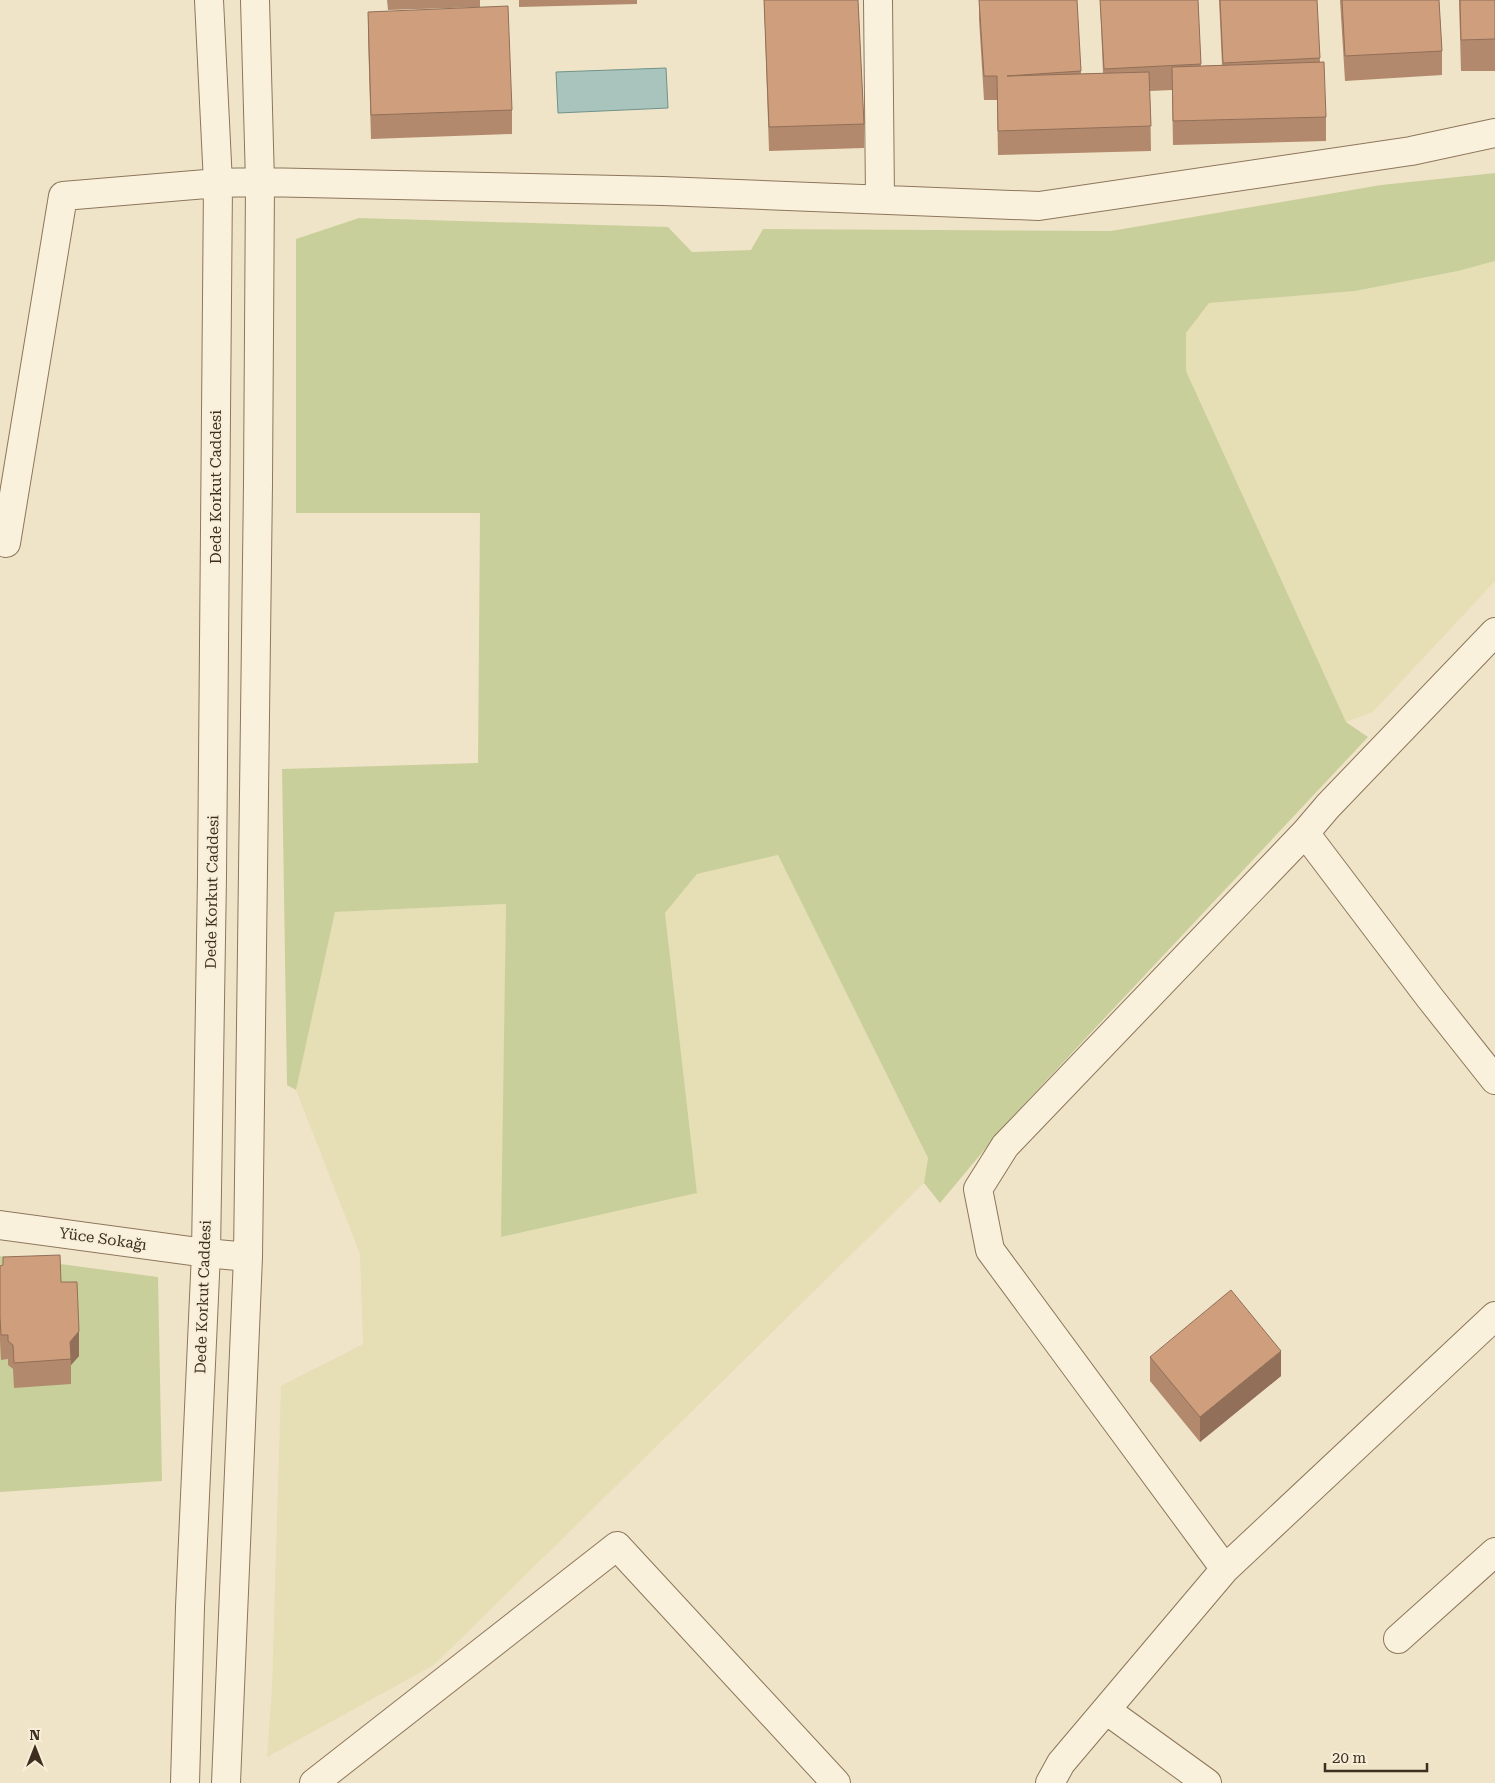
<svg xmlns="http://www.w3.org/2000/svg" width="1495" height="1783" viewBox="0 0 1495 1783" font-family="'Roboto Serif',serif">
<rect width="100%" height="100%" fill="#f0e4c8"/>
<path fill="#e6deb5" d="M1495,261V581L1373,712L1346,722L1186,371V333L1209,303L1355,291L1458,271Z
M778,855L928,1158L924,1183L434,1665L267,1757L272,1688L281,1386L363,1344L360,1254L296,1090L335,912L506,904L502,1237L697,1193L665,913L697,874Z"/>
<path fill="#c9cf9b" d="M1495,173V261L1458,271L1355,291L1209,303L1186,333V371L1346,722L1368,737L1011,1118L940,1203L924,1183L928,1158L778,855L697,874L665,913L697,1193L501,1237L506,904L335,912L296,1090L287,1085L282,769L478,763L480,513H296V239L359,218L668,227L692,252L751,250L763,229L1111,231L1381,185Z
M0,1256L158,1277L162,1481L0,1492Z"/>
<path fill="#a9c4bc" stroke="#6f938a" d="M666,68L668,108L558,113L556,72Z"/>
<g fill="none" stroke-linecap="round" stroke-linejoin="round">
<defs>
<path id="minor" d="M878,0L880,198
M6,543L63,196L218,183L260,182L663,191L1039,206L1411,151L1495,133
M1305,833L1430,998L1495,1080
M0,1225L206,1253L248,1257
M1225,1569L990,1250L978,1189L1005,1146L1305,833L1328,806L1495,632
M1398,1639L1495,1552
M1106,1710L1207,1783
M185,1783L190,1607L206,1253L212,876L218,183L209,0
M226,1783L248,1257L258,484L260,182L255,0
M314,1783L617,1546L836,1783
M1050,1783L1061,1763L1225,1569L1495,1316"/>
</defs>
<use href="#minor" stroke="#8d765c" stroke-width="30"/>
<use href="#minor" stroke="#faf1dc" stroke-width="28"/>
</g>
<path fill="#b2896c" d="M387,0H480V7L388,10Z
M519,0H637V4L519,7Z
M764,0H858L864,124V148L769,151Z
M979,0H1077L1081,74L1103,73L1100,0H1198L1201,66L1222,65L1219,0H1317L1320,62L1326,117V141L1173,145L1172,90L1150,91L1151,151L998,155L997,100H984L979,19Z
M1340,0H1439L1442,51V75L1345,81Z
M1459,0H1495V71H1461Z
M368,12L512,110V134L371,139L368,36Z
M0,1266L61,1282L79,1356L71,1365V1384L14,1388L13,1369L8,1365V1359L1,1360L0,1341Z
M1150,1357L1281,1376L1200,1442L1150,1381Z"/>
<path fill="#916f58" d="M79,1331V1356L71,1365L70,1342Z
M1281,1351V1376L1200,1442V1417Z"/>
<path fill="#cf9f7d" stroke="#916f58" d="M764,0H858L864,124L769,127Z
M979,0H1077L1081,71L1007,76L1149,72L1151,126L998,131L997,76H984Z
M1100,0H1198L1201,64L1104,69Z
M1220,0H1317L1320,58L1223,63Z
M1342,0H1439L1442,51L1345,56Z
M1460,0H1495V39L1461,40Z
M508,6L512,110L371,115L368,12Z
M1324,62L1326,117L1173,121L1172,67Z
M60,1255L61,1282H77L79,1331L70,1342L71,1359L14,1363L13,1345L8,1341V1335H1L0,1317V1266L3,1265V1257Z
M1231,1290L1281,1351L1200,1417L1150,1357Z"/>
<g text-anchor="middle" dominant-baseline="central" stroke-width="4" stroke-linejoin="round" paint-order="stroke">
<g font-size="15" fill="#3d2e20" stroke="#f7eed8">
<text transform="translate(216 487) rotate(-90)">Dede Korkut Caddesi</text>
<text transform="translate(212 892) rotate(-89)">Dede Korkut Caddesi</text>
<text transform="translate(103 1239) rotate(8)">Yüce Sokağı</text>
<text transform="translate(203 1297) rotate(-88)">Dede Korkut Caddesi</text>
</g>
</g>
<g transform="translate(35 1748)" stroke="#f7eed8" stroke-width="4" paint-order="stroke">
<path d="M0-4L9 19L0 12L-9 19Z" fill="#3d2e20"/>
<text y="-8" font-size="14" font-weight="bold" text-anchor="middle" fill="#3d2e20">N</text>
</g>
<path d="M1325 1763v8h102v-8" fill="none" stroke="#3d2e20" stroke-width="2.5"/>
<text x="1332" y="1763" font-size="15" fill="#3d2e20" stroke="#f7eed8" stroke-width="4" paint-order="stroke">20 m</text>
</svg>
